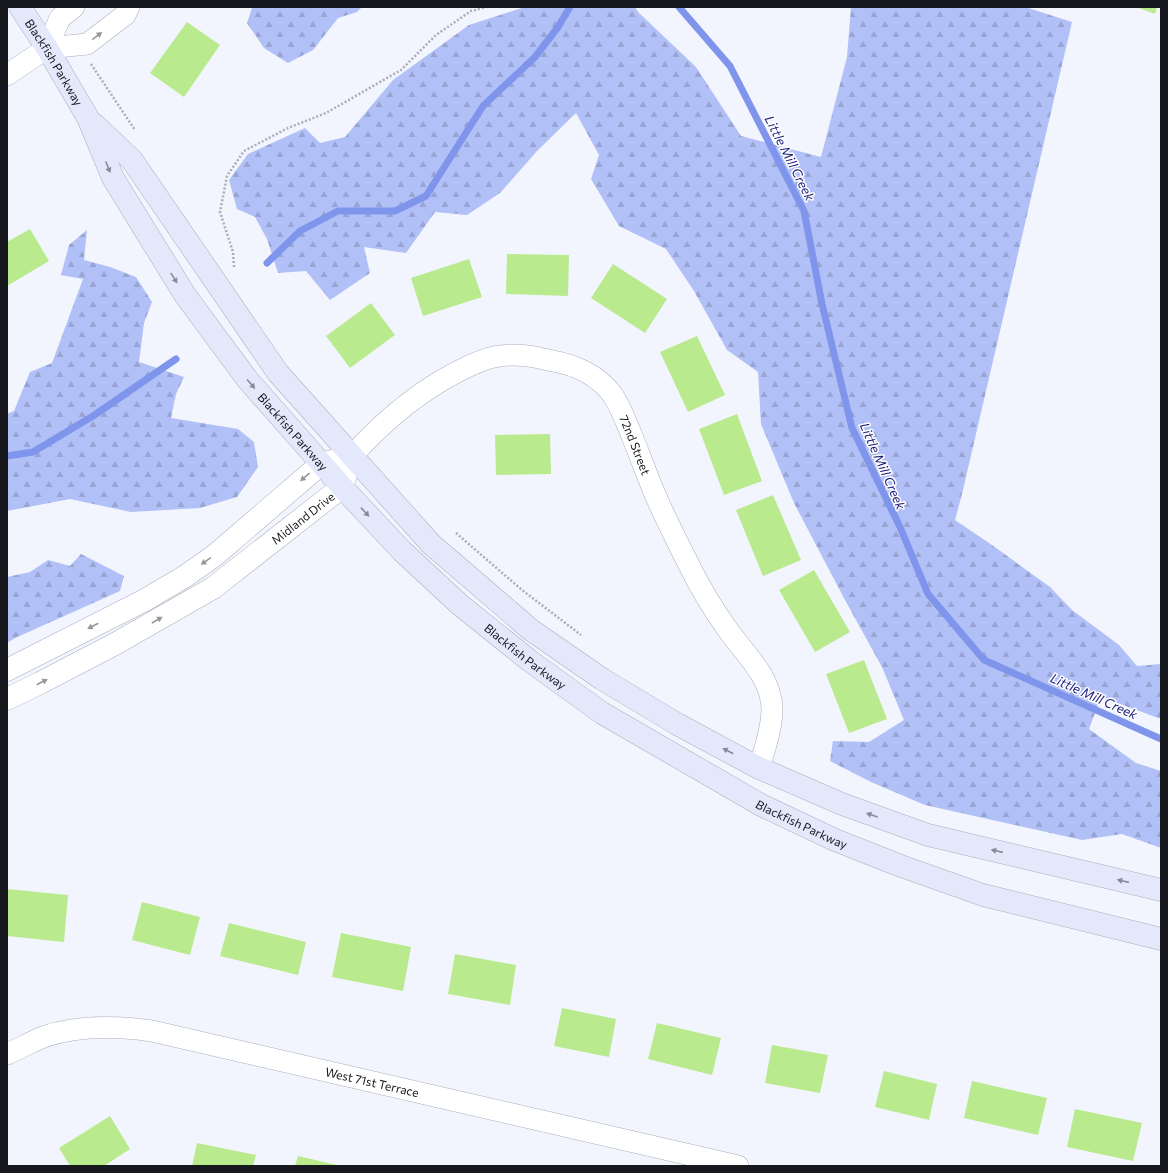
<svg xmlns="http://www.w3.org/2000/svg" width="1168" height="1173" viewBox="0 0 1168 1173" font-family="Commissioner,sans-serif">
<defs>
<pattern id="forest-firs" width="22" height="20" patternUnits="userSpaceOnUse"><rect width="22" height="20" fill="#b1c0f6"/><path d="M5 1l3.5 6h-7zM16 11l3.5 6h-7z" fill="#98a4d2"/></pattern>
</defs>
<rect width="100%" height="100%" fill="#f2f5fe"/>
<path fill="url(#forest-firs)" d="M254,7H362L357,12L338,18L313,50L288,63L264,48L247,23L252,8Z
M525,7H635L638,12L696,67L741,136L821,157L847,57L851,7H1025L1072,22L962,494L955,520L992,545L1050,587L1072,610L1119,645L1137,666L1161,664V719L1101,697L1089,729L1136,763L1161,771V848L1122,834L1082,840L925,805L871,782L830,761L833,741L869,742L904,720L882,667L845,600L794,503L761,424L758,372L727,350L694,291L666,249L619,226L591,179L599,155L576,113L537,151L500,193L467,215L435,212L406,253L364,247L370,273L330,300L306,271L278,273L267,239L255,217L237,209L229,180L248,154L305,128L320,143L345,137L393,80L469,25Z
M87,230L84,260L110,267L136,277L152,302L144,323L139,362L184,377L176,394L171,418L238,429L254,442L258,467L237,497L200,508L131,512L70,499L7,511V414L14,411L30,372L52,363L83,279L61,275L69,245Z
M81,554L124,576L120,591L15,638L7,643V577L30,572L48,560L70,566Z"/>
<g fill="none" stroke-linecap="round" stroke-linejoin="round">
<path stroke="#7f95eb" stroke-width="7" d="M679,7L730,66L804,211L822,304L852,428L900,527L928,594L984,660L1161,739
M267,263L300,231L338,211H395L426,196L483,106L535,57L558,27L570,7
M7,456L33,452L93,416L176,359"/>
</g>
<path fill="#baea8e" d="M1136,7H1157L1155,14Z
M187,22L220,45L184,97L150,73Z
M30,229L49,261L7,286V242Z
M507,254L569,255L568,296L506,294Z
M469,259L482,297L423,316L411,278Z
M613,264L667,299L645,333L591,298Z
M371,303L395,335L350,368L326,336Z
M697,336L725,395L688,412L660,352Z
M737,414L762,481L724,495L699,429Z
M550,434L551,474L496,475L495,435Z
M773,495L801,560L763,576L736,510Z
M814,570L850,632L815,652L779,590Z
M864,660L887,719L849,733L826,674Z
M7,889L68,895L64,942L7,936Z
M142,902L200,917L190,955L132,940Z
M229,923L306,942L298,975L220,956Z
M341,933L411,947L403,991L332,977Z
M455,954L516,965L510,1005L448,994Z
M562,1008L616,1019L609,1057L554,1046Z
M657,1023L721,1038L712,1075L648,1059Z
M772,1045L828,1055L820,1093L765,1083Z
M884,1071L937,1084L929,1120L875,1107Z
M972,1081L1047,1098L1038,1135L964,1118Z
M1075,1109L1142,1123L1133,1161L1067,1147Z
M110,1116L130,1149L104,1166H70L59,1148Z
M197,1143L256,1155L253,1166H192Z
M298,1156L337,1165V1166H295Z"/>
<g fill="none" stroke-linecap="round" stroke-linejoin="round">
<defs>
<g id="minor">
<path d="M47,48L60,18L74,7"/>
<path d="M7,75L47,48L87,44L125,15L129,7"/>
<path id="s1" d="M352,456C385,419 424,387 469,366C478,362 489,357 500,356C518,353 536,357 553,361C576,365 598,376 612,394C621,407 626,422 632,436C639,453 645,470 652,487C662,512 674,535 686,559C698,584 712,608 728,630C745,654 771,677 772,708C772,728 765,748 759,768"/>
<path id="s2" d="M7,1054C19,1049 31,1042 43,1037C78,1025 116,1026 152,1031L738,1166"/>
</g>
<g id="tertiary">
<path d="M7,670L145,600L184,577L214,556L321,464L339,459"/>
<path id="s3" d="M7,699L40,683L115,644L213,588L342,487L352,456"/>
</g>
<g id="secondary">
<path id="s4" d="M20,7L47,48L88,118L113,178L185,295L247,379L342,487L402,551L459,604L530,661L602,713L761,805L835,840L901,866L983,895L1161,939"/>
<path d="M95,125L132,160L278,373L431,544L531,630L602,679L677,724L759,768L842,804L928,835L1161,890"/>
</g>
</defs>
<use href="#minor" stroke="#a9aebd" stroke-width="22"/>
<use href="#tertiary" stroke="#a9aebd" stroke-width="23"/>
<use href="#secondary" stroke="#a9aebd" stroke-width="23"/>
<path stroke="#aaadb5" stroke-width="2.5" stroke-dasharray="2 2" stroke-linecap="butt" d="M91,64L135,130
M234,267L233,252L220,212L227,176L244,151L288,128L326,113L401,70L436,35L471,11L486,7
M456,533L522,590L581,635"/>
<use href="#minor" stroke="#fff" stroke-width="21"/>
<use href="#tertiary" stroke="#fff" stroke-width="22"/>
<use href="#secondary" stroke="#e3e8fb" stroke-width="22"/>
</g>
<defs><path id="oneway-solid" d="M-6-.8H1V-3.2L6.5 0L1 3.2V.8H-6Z"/></defs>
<g fill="#96979a">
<use href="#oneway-solid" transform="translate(97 36) rotate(-37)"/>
<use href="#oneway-solid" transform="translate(305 477) rotate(140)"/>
<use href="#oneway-solid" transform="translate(206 561) rotate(145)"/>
<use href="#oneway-solid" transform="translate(157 620) rotate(-30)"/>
<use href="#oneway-solid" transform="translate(93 626) rotate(153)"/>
<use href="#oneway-solid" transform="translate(42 682) rotate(-27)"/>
</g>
<g fill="#878a98">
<use href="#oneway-solid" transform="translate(108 167) rotate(68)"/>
<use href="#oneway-solid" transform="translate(174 278) rotate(58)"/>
<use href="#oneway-solid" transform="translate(251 384) rotate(49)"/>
<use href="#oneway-solid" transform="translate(365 512) rotate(47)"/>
<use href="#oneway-solid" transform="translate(728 751) rotate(-152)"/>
<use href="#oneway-solid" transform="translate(872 815) rotate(-161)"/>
<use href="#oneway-solid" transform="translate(997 851) rotate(-167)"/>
<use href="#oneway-solid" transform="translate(1123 881) rotate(-167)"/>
</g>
<g text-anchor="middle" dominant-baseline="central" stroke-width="3" stroke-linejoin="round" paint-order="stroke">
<g font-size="12" fill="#16181e" stroke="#fff">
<text stroke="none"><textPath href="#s4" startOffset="65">Blackfish Parkway</textPath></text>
<text stroke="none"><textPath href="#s4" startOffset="507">Blackfish Parkway</textPath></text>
<text stroke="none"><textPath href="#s1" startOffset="360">72nd Street</textPath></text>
<text stroke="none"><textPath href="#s3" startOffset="348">Midland Drive</textPath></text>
<text stroke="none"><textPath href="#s4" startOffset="831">Blackfish Parkway</textPath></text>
<text stroke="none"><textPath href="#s4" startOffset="1155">Blackfish Parkway</textPath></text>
<text stroke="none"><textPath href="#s2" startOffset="376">West 71st Terrace</textPath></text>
</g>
<g font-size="13" font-style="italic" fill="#1a1a7d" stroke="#fff">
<text transform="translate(790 158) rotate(63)">Little Mill Creek</text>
<text transform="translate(883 466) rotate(66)">Little Mill Creek</text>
<text transform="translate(1094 696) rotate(24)">Little Mill Creek</text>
</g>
</g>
<rect width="1168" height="1173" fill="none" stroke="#16181e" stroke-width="16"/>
</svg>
